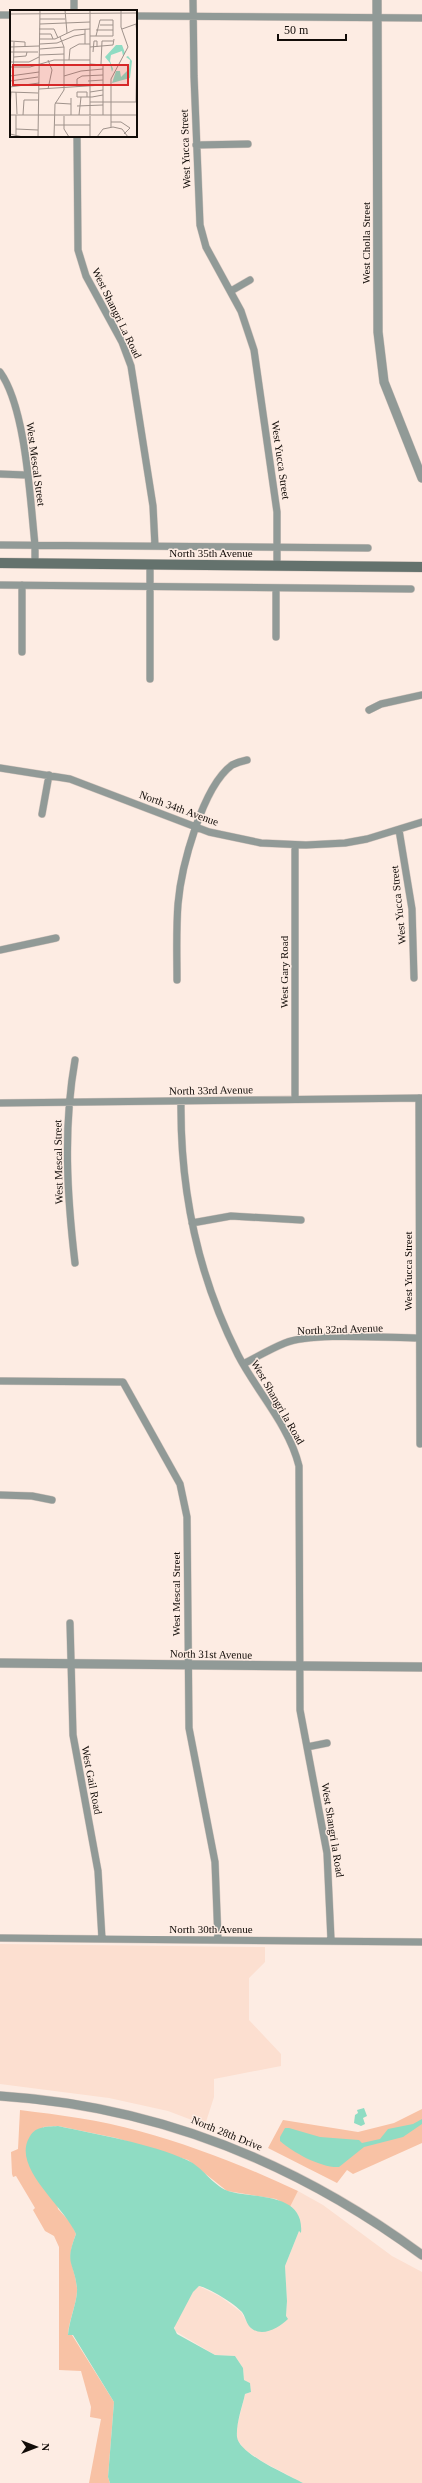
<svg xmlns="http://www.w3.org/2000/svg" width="422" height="2483" viewBox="0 0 422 2483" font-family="'Times New Roman',serif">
<rect width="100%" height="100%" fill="#fdece3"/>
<path fill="#fcdfd0" d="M0,1944L265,1947V1962L249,1978V2020L281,2054V2066L214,2079V2097L205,2125L168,2111L109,2098L0,2084Z
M298,2191L323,2205L392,2256L422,2272V2483H303L263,2462L244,2449L237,2439V2427L245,2394L251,2392L250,2383L244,2380L243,2368L235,2356L215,2355L175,2331V2325L193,2291L199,2286L221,2297L241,2312L250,2327L258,2331L286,2316L287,2301L285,2266L299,2231L301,2232L298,2215L290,2207Z"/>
<path fill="#f8c2a5" d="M422,2109V2143L353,2174L347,2170L337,2183L268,2148L283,2120L358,2132L394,2123Z
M20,2110C60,2115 100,2120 139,2131C194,2146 247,2167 298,2191L290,2207L276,2199L227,2191L188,2160L116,2138L58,2126L43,2127L58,2209L71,2223L76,2234C65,2262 74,2262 77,2288C78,2300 69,2320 68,2334L72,2335L114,2402L108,2477L110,2483H89L101,2419L90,2417L91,2407L81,2371L59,2370V2247L54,2236L45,2231L33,2210L35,2208L16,2176L13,2177L12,2174L11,2152L18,2149Z"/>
<path fill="#8fdcc3" d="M364,2108L367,2116L363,2118L365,2124L361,2126L354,2123L355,2115L358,2113L357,2110Z
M422,2119V2124L403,2137L364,2147L339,2167C321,2168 294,2153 280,2141V2137L285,2128H289L320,2137L359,2140L362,2143L380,2139L388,2129L413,2124Z
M58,2126C99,2135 149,2143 187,2160C203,2167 212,2185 228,2191C252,2199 305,2191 301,2233L299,2231L285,2266L287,2301L286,2316L288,2319C279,2328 260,2339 249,2326C246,2322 245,2316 242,2312C235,2304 209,2288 199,2286L193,2292L174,2328L177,2334L215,2355L235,2356L243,2368L244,2380L250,2383L251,2392L245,2394C242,2408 236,2423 237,2437C239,2454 288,2475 303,2483H110L108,2477L114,2402L73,2335H68C69,2320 78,2300 77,2288C74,2261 64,2265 76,2234C65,2207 12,2168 29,2138C35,2126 45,2127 58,2126Z"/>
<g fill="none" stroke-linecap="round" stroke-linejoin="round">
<defs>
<path id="minor" d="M193,0L194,76L200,225L206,247L241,311L254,350L277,512V565
M74,11V0
M0,15H11
M136,16L422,18
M77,136L78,250L86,276L122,342L131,366L153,506L155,546
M196,145L248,144
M231,291L250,280
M0,372C26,408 30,499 35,545V563
M0,474L26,475
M0,545L368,548
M0,585L411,589
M276,637V588
M22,652V585
M150,679V564
M369,710L381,704L422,695
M0,768L70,779L209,832L261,843L306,845L345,843L367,839L422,822
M42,814L49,775
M399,830L412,909L414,978
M295,845V1099
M0,950L56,938
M177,980C177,955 176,930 178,904C181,868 202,787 232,765C236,763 242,761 247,760
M419,1098L420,1444
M181,1101C180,1189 198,1276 238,1355C257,1392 289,1425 299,1466L300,1710L327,1853L331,1940
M0,1103L422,1098
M192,1223L231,1216L301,1220
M75,1263C67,1195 63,1128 75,1060
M243,1364C257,1357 270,1349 285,1343C313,1332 386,1338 420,1338
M0,1381L123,1382L180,1484L187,1517L189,1728L215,1862L218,1940
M0,1495L32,1496L52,1500
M70,1623L73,1735L98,1871L102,1939
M307,1747L327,1743
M0,1938L422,1942"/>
<path id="tertiary" d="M377,0L378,332L384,382L422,478
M0,1663L422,1667
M0,2096C157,2106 296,2162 422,2255"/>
<path id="secondary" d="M0,563L422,567"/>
</defs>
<use href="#minor" stroke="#d7c8c0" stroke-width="8"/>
<use href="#tertiary" stroke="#d7c8c0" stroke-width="10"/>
<use href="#secondary" stroke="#d7c8c0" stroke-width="11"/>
<use href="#minor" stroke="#919a97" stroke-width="7"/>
<use href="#tertiary" stroke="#919a97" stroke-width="9"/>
<use href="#secondary" stroke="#64726d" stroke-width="10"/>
</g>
<g text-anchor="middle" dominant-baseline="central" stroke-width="3" stroke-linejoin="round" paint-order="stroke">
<g font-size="11" fill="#120c08" stroke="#fdece3">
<text transform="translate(185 149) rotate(-92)">West Yucca Street</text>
<text transform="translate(366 243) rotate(-90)">West Cholla Street</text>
<text transform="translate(117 313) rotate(64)">West Shangri La Road</text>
<text transform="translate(281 460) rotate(82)">West Yucca Street</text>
<text transform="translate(36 464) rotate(82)">West Mescal Street</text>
<text x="211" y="553">North 35th Avenue</text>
<text transform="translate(179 808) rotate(20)">North 34th Avenue</text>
<text transform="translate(398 905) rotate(-96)">West Yucca Street</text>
<text transform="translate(284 972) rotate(-90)">West Gary Road</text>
<text transform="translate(211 1090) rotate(-1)">North 33rd Avenue</text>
<text transform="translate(58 1162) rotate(-91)">West Mescal Street</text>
<text transform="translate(408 1271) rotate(-90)">West Yucca Street</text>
<text transform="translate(340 1329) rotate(-2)">North 32nd Avenue</text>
<text transform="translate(278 1402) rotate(60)">West Shangri la Road</text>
<text transform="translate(176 1594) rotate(-90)">West Mescal Street</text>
<text transform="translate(211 1654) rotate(1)">North 31st Avenue</text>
<text transform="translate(92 1780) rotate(79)">West Gail Road</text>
<text transform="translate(333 1830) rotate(81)">West Shangri la Road</text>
<text x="211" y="1929">North 30th Avenue</text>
<text transform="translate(227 2133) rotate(22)">North 28th Drive</text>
</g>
</g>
<g transform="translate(10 10)">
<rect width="127" height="127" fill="#fdece3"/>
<path d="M106,35H112L115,43L113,46L112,41L101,45L100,51L103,59L102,62L100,53L95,47ZM118,46L122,51L120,68L102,73L106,61H110L111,67L119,59L120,50L116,47Z" fill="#8fdcc3"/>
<path fill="none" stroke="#9f928b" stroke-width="1" d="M55,0L57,23M0,4L127,3M30,9H55M30,14L80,12M90,15H103M29,19H44L48,28M112,19L126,14L127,24M86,20H103M29,24H41L43,29M80,26H103V10H90L86,26M30,29H45L64,20L80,19M0,31L15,32V37M30,34L47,33L64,26L75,24M75,34V19M0,37L29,36M80,37L103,35L104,29M30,39L54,37M0,42H28M83,42L84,31H87V37M29,45L54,44M4,47L16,46L17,42M38,50L42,60L38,79M59,50L60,39L69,34H80M0,52H19L29,47M80,54L93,55V105M91,54L92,31H103M54,55H70M0,57H20L44,50H80M0,66L29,62M54,66L71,61L93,59M0,71L28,67M78,71L93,70M0,77L29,73M3,77L4,32M67,77V69L72,66L93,65M29,79L93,75M0,82L28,83M6,82L7,104M80,82L93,80M77,87V82H67V87H82L93,85M61,88V105M14,90H29M80,92H126L127,34M45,93L61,94M127,94V119M67,96L93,95M0,98L1,82M0,105H127M13,105L14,90M69,105L71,87M80,105V0M54,106V119L59,127M101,112H111L120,118L114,124M45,115H80M101,117V69L118,37L111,17V0M6,119L28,120M0,124L13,127M6,127V105M28,127L30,0M44,127L45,94L54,80V37L50,27M80,127V106M87,127L93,119L103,117L112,119L118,127"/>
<path fill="#d62828" fill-opacity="0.15" stroke="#d62828" stroke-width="2" d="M3,55H118V75H3Z"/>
<rect width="127" height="127" fill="none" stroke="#120c08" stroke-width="2"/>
</g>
<g transform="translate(36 2447) rotate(90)" stroke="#fdece3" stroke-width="3" paint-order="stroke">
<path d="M0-3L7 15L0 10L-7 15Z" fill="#120c08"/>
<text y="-6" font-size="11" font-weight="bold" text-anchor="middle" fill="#120c08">N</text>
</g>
<path d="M278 34v6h68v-6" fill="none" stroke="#120c08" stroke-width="2"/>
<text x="284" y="34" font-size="12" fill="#120c08" stroke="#fdece3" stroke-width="3" paint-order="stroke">50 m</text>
</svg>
